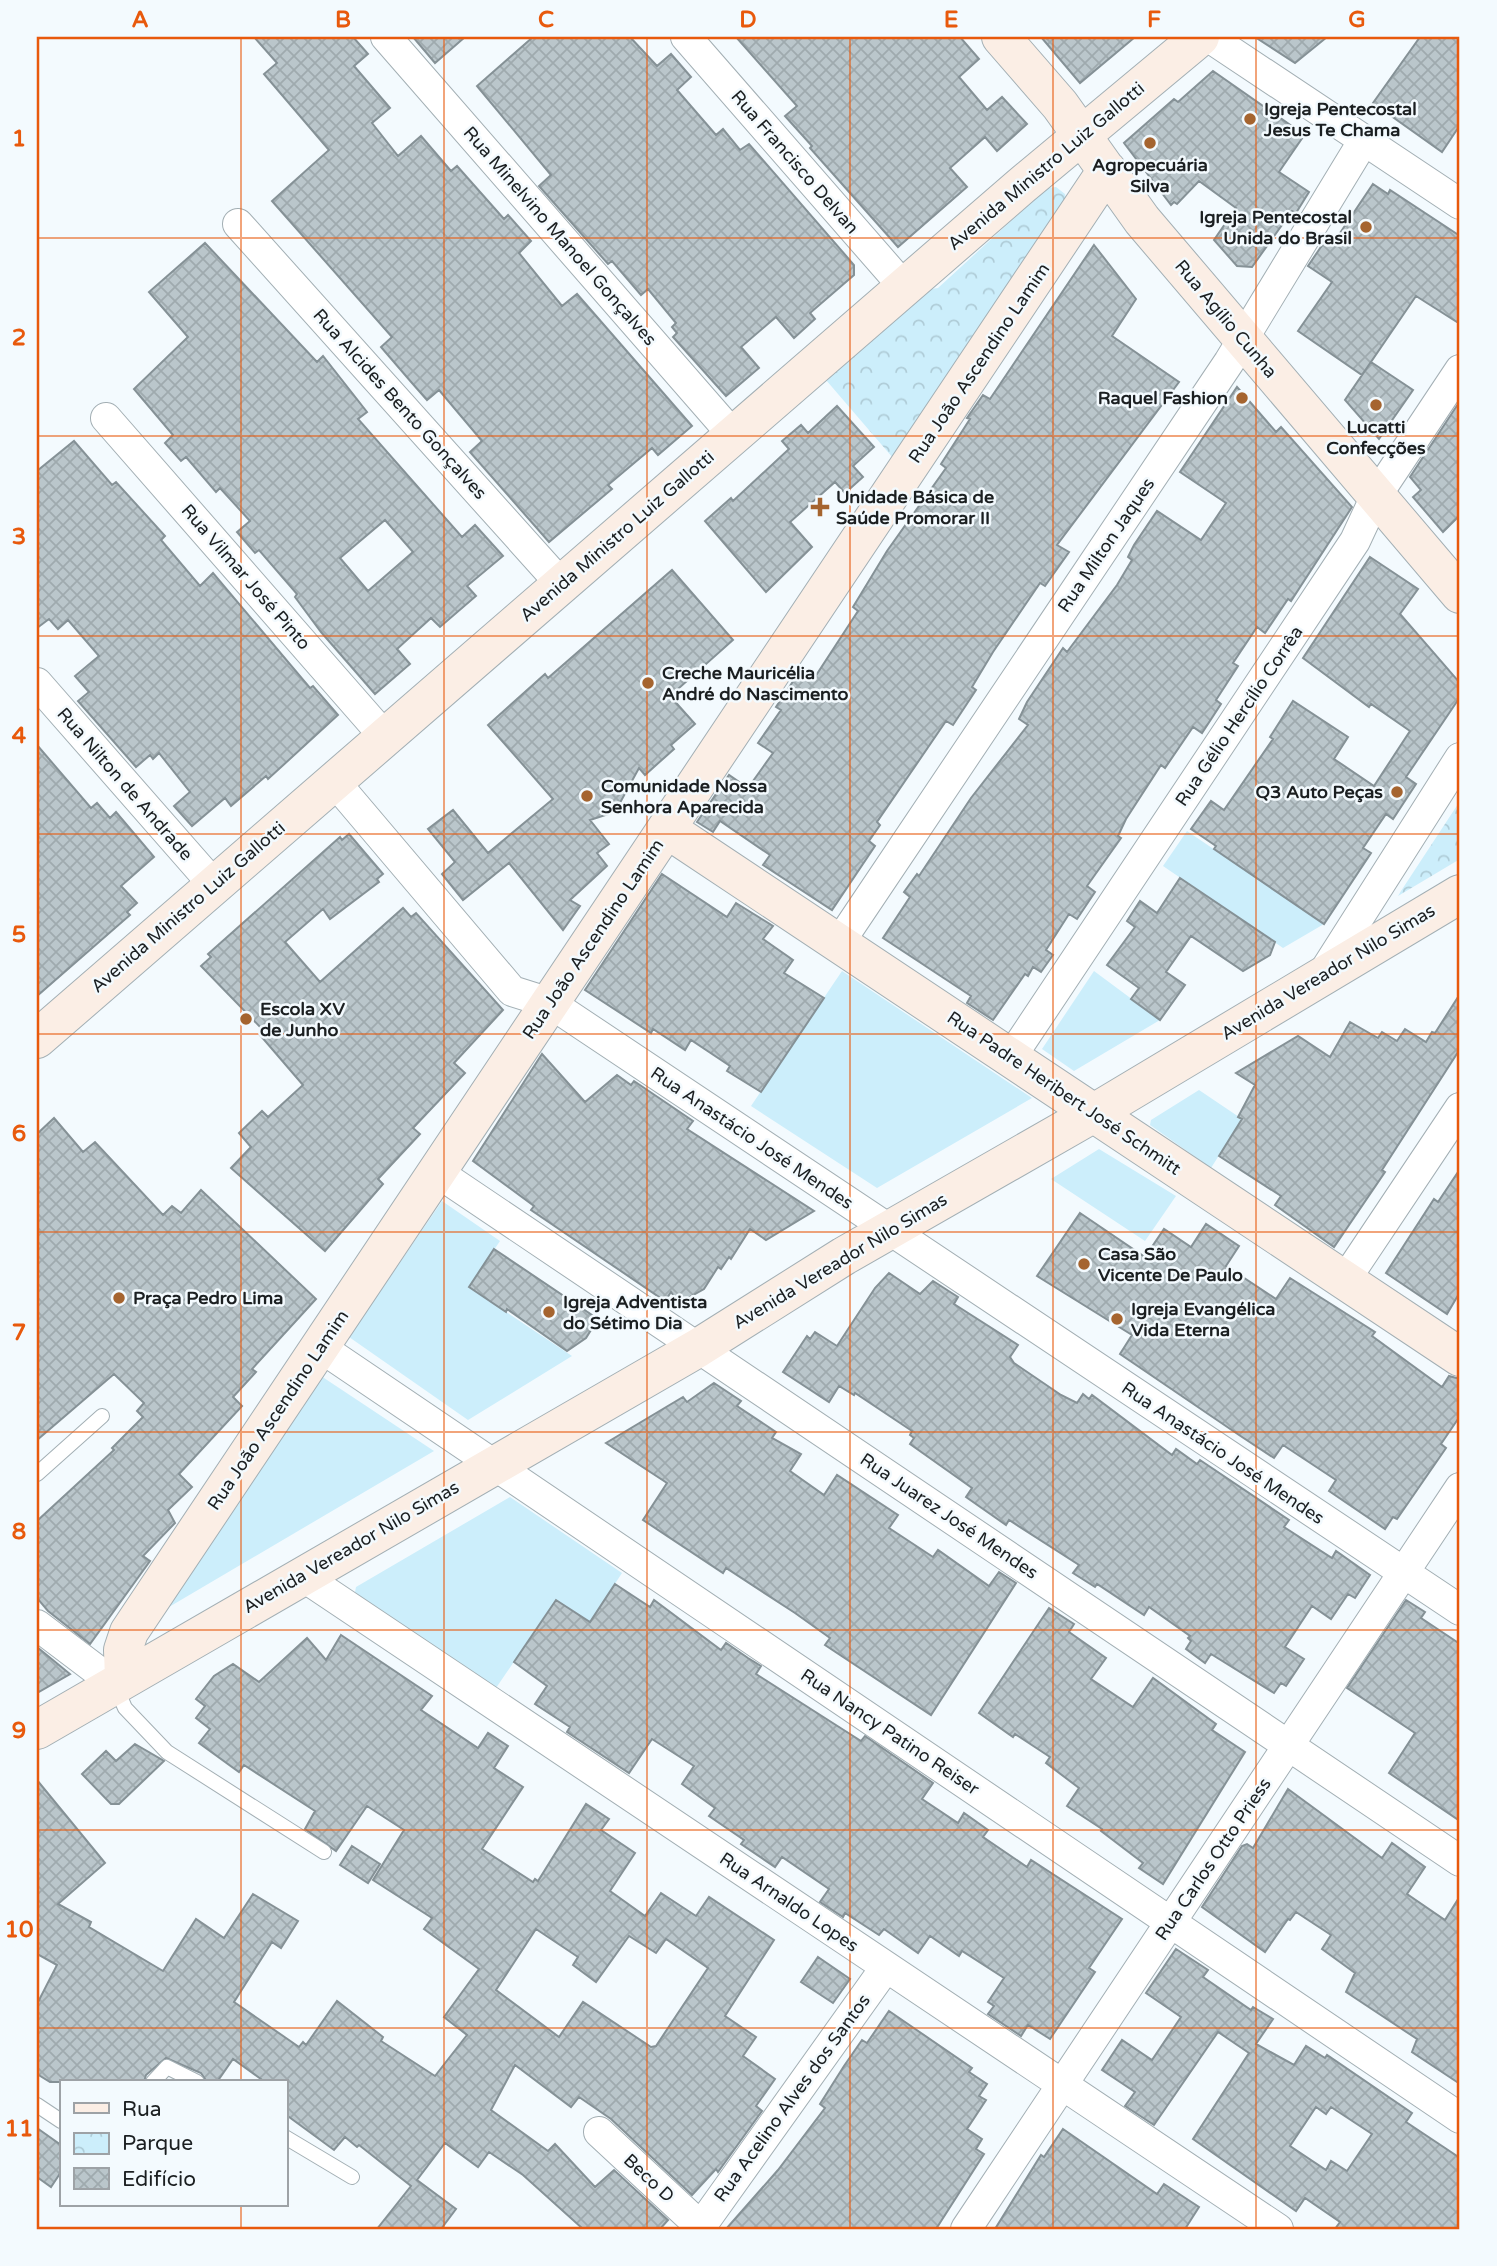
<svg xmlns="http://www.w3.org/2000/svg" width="1497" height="2266" viewBox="0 0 1497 2266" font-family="'Varela Round',sans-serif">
<defs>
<pattern id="park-crowns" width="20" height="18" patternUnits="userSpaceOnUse" patternTransform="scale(1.75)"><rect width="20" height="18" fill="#cceefb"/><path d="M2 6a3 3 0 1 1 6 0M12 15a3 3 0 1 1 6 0" fill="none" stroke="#afccd7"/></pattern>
<pattern id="building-cross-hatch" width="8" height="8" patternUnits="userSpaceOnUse" patternTransform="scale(1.75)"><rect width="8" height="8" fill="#bac6cb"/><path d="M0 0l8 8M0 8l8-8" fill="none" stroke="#9faaae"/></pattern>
</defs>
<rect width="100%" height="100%" fill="#f3fafe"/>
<path fill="#cceefb" d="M1187,831L1324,924L1283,948L1163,866Z
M842,971L1032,1098L877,1188L751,1106Z
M1094,971L1160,1020L1074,1071L1042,1049Z
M1199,1090L1242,1119L1211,1168L1150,1125L1151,1120Z
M1099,1149L1176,1196L1145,1241L1051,1179Z
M442,1201L500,1241L469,1287L572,1356L468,1420L349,1337Z
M321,1376L434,1451L169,1607Z
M510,1497L622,1573L590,1622L556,1600L496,1688L361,1599L355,1592L356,1587Z"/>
<path fill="url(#park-crowns)" d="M1056,187L1065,194L1066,201L893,458L826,380L931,289L938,288L1047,188Z
M1460,801V859L1398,896L1401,891Z"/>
<path fill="url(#building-cross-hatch)" stroke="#859196" stroke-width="2" fill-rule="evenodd" d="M254,37H353L368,54L354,66L390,108L372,123L398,156L421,136L451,171L457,166L504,219L508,215L531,241L519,253L562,306L577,294L692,426L658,455L652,448L608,485L612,489L549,542L470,452L482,441L439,390L427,400L412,383L381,347L392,337L272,201L329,150L264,74L277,63Z
M413,37H465L435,63Z
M533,37H630L657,66L671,54L691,77L677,90L716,135L723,129L740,150L749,144L854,265V275L810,313L815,319L794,338L776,317L741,347L759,368L726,396L673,337L677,333L672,327L676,323L648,289L641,295L612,261L608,264L539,186L551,175L477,86Z
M736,37H960L979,59L959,77L987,110L1002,97L1027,124L997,151L985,137L950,168L967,187L898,247L810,148L812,146L785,116L797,106Z
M1041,37H1135L1080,83Z
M1255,37H1327L1295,63Z
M1420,37H1460V125L1442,152L1373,103Z
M1213,71L1299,131L1298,133L1303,137L1279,172L1309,192L1296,213L1292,211L1252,267L1237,266L1214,240L1236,208L1199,181L1177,204L1174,202L1171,205L1124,143L1174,99L1178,102Z
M1373,184L1388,194L1390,190L1460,236V324L1416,296L1362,375L1298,331L1332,282L1308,266L1329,235L1336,239Z
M205,243L317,362L323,356L367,412L358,419L462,537L475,525L503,556L467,586L476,596L440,627L431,618L397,649L410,664L375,694L321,632L295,597L297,594L259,550L255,553L237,532L250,521L220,488L216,492L186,457L181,461L165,443L173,435L134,389L188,337L149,292ZM385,520L413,552L368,591L340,558Z
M1094,245L1136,299L1112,336L1179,382L1057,545L1069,552L1045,586L1040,583L993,652L972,687L976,690L953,725L946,721L877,822L880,825L869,841L875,846L832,910L763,865L770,855L720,821L713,832L697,822L729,775L748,788L773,753L758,743L781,710L776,707L800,671L813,680L858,611L853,607L887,551L946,468L941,464L970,419L967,418L983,395L990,399Z
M1371,362L1413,390L1379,439L1345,400Z
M1237,387L1276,432L1281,427L1352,507L1291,601L1288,599L1265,633L1257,627L1233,663L1238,666L1216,700L1221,704L1202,733L1193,727L1165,768L1161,765L1126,819L1118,836L1121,838L1087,886L1095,892L1077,919L1069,914L1046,950L1053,955L1041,972L1033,967L1028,976L1025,974L993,1020L967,1003L971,996L883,938L910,897L904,892L917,874L919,876L971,798L1028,725L1019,719L1027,702L1063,648L1067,652L1117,585L1132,560L1128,557L1134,545L1157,511L1201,540L1226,503L1180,472Z
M1460,401V515L1443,532L1413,497L1421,490L1410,477Z
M837,406L874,447L853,466L863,477L845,493L835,482L790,522L812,547L766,592L705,521L731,498L733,501L789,449L782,441L801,425L808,433Z
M74,441L112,485L116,482L165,536L161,540L200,586L213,573L310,688L313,686L338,715L268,779L266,776L231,806L225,798L192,826L174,806L190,792L159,753L153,759L150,755L136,767L78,701L89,692L75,676L99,656L68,620L58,629L49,619L37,628V471Z
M1370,557L1418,589L1400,614L1460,683V697L1406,777L1416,784L1393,819L1386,814L1363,848L1371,853L1324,924L1214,849L1216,846L1191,829L1211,801L1224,810L1273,739L1270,737L1293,701L1348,737L1334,759L1374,786L1410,731L1371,704L1369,707L1303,658Z
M672,570L733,640L670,696L695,724L671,745L674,749L645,775L639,768L615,812L590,820L609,844L597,853L607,866L570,900L580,906L563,930L509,863L463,900L442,874L455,862L428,829L453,810L488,853L553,799L488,725L545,674L548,678Z
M37,745L91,808L97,803L110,818L116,812L154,857L121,886L137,903L127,912L130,915L37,996Z
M349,834L383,874L377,879L379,882L330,919L323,909L285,942L320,982L403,908L411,917L416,913L503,1010L454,1063L465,1073L413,1128L420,1134L378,1179L383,1184L325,1251L231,1168L251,1147L239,1133L262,1111L268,1117L303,1085L260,1035L264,1031L201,966L211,957L208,954L340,837L342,840Z
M662,874L727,917L736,903L773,926L763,939L793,960L784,973L824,998L761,1092L727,1071L730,1066L691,1040L685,1050L653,1029L651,1033L585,990Z
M1180,878L1275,942L1270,955L1243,971L1191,936L1166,972L1185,985L1160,1020L1131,999L1139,988L1107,965L1135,927L1127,921L1140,901L1157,913Z
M1460,994V1049L1382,1170L1385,1172L1334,1247L1275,1205L1281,1196L1219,1156L1242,1119L1238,1117L1255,1085L1236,1073L1298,1036L1330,1057L1350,1022L1378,1038L1382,1032L1397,1041L1405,1029L1426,1042L1432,1032L1435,1033Z
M542,1054L585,1102L617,1075L631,1085L634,1081L693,1121L687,1129L814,1211L766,1240L750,1229L731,1259L729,1257L721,1269L718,1267L704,1289L679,1303L671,1292L665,1301L531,1210L534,1206L473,1161Z
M54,1118L83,1152L95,1142L163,1215L172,1206L181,1213L201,1190L316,1299L252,1369L256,1372L233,1397L242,1406L179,1474L192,1487L168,1510L175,1523L143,1556L150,1561L90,1644L48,1611L37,1598V1521L114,1450L112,1448L143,1417L137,1411L144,1403L114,1374L37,1440V1134Z
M1460,1169V1292L1447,1314L1386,1273L1434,1199L1438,1202Z
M1080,1213L1145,1257L1164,1229L1191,1247L1206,1224L1239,1246L1226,1266L1276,1299L1290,1278L1375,1332L1372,1336L1442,1387L1449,1376L1460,1379V1416L1441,1444L1446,1448L1397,1519L1393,1517L1385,1529L1329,1491L1336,1480L1283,1445L1274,1458L1239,1435L1120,1354L1132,1335L1037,1276Z
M494,1249L592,1315L590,1318L596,1322L586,1338L567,1351L507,1309L506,1312L469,1287Z
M889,1273L920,1294L933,1281L958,1297L954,1304L1018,1345L1010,1357L1014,1363L1061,1395L1077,1403L1083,1394L1089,1399L1092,1395L1172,1455L1176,1449L1197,1464L1200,1460L1289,1520L1284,1527L1332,1558L1336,1551L1370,1575L1355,1598L1348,1594L1331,1619L1312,1606L1285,1647L1304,1659L1286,1686L1281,1683L1274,1693L1211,1654L1205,1663L1186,1649L1191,1641L1188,1638L1190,1636L1149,1607L1144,1615L1097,1584L1095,1587L1073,1573L1079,1565L1009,1520L1006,1525L966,1497L972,1488L910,1444L914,1438L910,1435L912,1431L855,1393L854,1395L839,1386L829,1402L783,1372L807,1336L810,1339L815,1332L837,1346L875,1288Z
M714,1383L741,1401L737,1406L776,1432L772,1438L801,1454L790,1471L824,1495L837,1475L898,1515L889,1528L933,1557L938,1550L989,1586L999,1572L1016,1583L931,1715L825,1645L830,1638L795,1613L726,1568L723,1573L643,1520L667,1483L606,1443L683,1397L687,1402Z
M615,1584L650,1607L654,1600L721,1650L726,1643L748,1658L761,1666L756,1674L861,1741L865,1736L933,1783L922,1799L958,1823L964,1813L988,1830L983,1837L1027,1867L1031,1860L1122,1919L1089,1968L1095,1972L1050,2039L1028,2025L1021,2036L988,2014L994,2006L988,2002L1004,1978L962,1951L959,1956L930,1936L918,1953L884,1929L879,1935L845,1913L843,1917L820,1902L829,1889L782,1857L775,1867L741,1844L744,1840L709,1816L715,1808L682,1784L694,1766L652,1739L629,1773L567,1732L570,1727L535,1704L547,1686L514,1662L556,1600L590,1622Z
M1406,1600L1425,1612L1421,1618L1460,1644V1821L1389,1773L1415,1733L1347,1688Z
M1049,1608L1074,1624L1069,1632L1106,1658L1091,1679L1133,1707L1153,1678L1216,1724L1212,1730L1245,1752L1163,1884L1139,1868L1143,1863L1101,1831L1102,1829L1067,1806L1079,1788L1046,1763L1050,1757L1015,1734L1013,1737L979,1713Z
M341,1635L432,1696L421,1710L478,1748L488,1733L508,1746L494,1768L523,1787L482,1849L533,1882L535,1879L538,1881L586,1804L609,1819L601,1830L635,1853L610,1891L645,1916L661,1893L696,1916L709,1897L774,1940L725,2016L756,2037L743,2056L775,2079L756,2106L762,2111L718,2172L716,2169L692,2195L611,2119L579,2097L571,2107L515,2065L491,2110L548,2151L555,2144L595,2187L614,2170L668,2220L660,2229H583L523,2175L489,2152L478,2167L445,2143L417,2180L456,2209L441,2229H377L411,2186L359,2145L357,2147L345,2137L334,2150L285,2114V2082H265L233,2059L217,2082H207L201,2073L166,2058L146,2075L144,2082H50L37,2074V2004L57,1965L37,1954V1780L105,1863L58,1904L91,1922L89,1927L163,1971L196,1919L224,1938L253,1894L298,1921L281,1948L272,1942L234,2002L299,2047L303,2042L306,2045L337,2001L383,2037L381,2041L435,2076L467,2035L444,2017L479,1969L424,1929L432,1918L373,1880L404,1830L367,1806L336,1851L305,1829L315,1811L244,1765L239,1772L199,1743L210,1729L196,1718L205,1706L196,1699L214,1676L233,1664L259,1682L307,1638L326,1660ZM536,1929L578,1957L573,1965L596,1982L629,1936L656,1953L666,1939L708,1968L656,2046L651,2047L583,2002L559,2037L496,1990Z
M37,1647L70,1674L37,1693Z
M135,1744L164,1761L119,1804H111L82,1774L106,1751L116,1761Z
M1288,1789L1382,1858L1392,1843L1425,1867L1407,1894L1445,1920L1460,1896V2084L1412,2052L1417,2039L1346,1992L1355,1973L1322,1949L1331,1935L1296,1912L1290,1920L1288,1919L1265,1952L1202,1907L1242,1846L1247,1844L1253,1848Z
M352,1846L380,1864L368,1883L340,1865Z
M1176,1949L1208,1970L1203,1977L1251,2010L1253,2007L1273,2019L1256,2044L1294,2065L1306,2046L1325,2058L1327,2055L1412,2113L1406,2122L1460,2158V2229H1335L1340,2222L1305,2198L1296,2211L1193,2139L1249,2053L1218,2032L1154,2125L1125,2106L1135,2092L1102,2070L1122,2040L1152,2060L1181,2017L1146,1993ZM1316,2107L1326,2114L1331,2107L1372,2134L1347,2171L1331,2161L1326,2170L1290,2146Z
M818,1957L850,1979L833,2003L801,1982Z
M889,2011L972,2068L969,2072L987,2084L979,2096L986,2100L967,2129L982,2139L976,2149L984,2154L936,2229H726L778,2170L825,2108L820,2104L844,2066L862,2040L867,2043Z
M37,2128L61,2145V2172L51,2187L37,2177Z
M1063,2129L1157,2194L1164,2184L1199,2207L1185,2229H995L1041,2155L1044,2157Z"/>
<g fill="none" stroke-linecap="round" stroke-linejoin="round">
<defs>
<path id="lane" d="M37,1474L102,1416
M115,1685L125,1708L167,1752L324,1852
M153,2082L167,2067L197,2082
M37,2105L61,2121
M285,2137L352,2177"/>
<path id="street" d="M386,37L733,435
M686,37L904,287
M1209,37L1460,204
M238,224L561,584
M106,418L385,737
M37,683L214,885
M334,781L512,991L550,1003L1460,1610
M839,943L1229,362L1364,140
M1322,975L1460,758
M1011,1057L1355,541L1376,496L1460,370
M437,1172L1460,1861
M1345,1280L1460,1108
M320,1347L1460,2118
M301,1575L1278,2229
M37,1625L115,1684
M599,2132L699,2225
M699,2229L886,1967
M966,2229L1460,1488"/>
<path id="secondary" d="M1001,37L1060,105L1142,220L1460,594
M667,829L1460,1357
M37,1039L1021,186L1200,37
M124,1679L123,1650L129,1632L1107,170
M37,1730L698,1348L844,1256L1094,1113L1460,894"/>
</defs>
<use href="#lane" stroke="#a3afb4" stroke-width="16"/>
<use href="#street" stroke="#a3afb4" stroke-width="32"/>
<use href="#secondary" stroke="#a3afb4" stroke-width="40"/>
<use href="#lane" stroke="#fff" stroke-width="14"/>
<use href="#street" stroke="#fff" stroke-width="30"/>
<use href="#secondary" stroke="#fbeee5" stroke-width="38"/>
</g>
<path fill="none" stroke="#e8590c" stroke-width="2" stroke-opacity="0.55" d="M241,37V2082M444,37V2229M647,37V2229M850,37V2229M1053,37V2229M1256,37V2229M37,238H1460M37,436H1460M37,636H1460M37,834H1460M37,1034H1460M37,1232H1460M37,1432H1460M37,1630H1460M37,1830H1460M37,2028H1460M241,2205V2229"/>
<g fill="#a5642f" stroke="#f3fafe" stroke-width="2.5">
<circle cx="1250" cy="119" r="7"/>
<circle cx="1150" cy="143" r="7"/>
<circle cx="1366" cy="227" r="7"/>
<circle cx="1242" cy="398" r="7"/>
<circle cx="1376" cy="405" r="7"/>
<path d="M816.5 496.5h7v7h7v7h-7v7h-7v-7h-7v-7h7z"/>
<circle cx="648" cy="683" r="7"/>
<circle cx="1397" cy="792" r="7"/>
<circle cx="587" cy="796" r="7"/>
<circle cx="246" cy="1019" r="7"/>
<circle cx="1084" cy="1264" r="7"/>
<circle cx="119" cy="1298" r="7"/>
<circle cx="549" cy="1312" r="7"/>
<circle cx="1117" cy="1319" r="7"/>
</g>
<g text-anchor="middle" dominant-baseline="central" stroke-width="5" stroke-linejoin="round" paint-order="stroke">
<g font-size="18" font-weight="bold" fill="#1b1f21" stroke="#f3fafe" text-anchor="start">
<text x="1264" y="109">Igreja Pentecostal<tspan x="1264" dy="21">Jesus Te Chama</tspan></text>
<text x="1150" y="165" text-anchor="middle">Agropecuária<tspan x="1150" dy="21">Silva</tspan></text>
<text x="1352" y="217" text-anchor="end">Igreja Pentecostal<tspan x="1352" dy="21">Unida do Brasil</tspan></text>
<text x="1228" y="398" text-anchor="end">Raquel Fashion</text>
<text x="1376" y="427" text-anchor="middle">Lucatti<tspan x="1376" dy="21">Confecções</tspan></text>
<text x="836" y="497">Unidade Básica de<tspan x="836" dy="21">Saúde Promorar II</tspan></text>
<text x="662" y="673">Creche Mauricélia<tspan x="662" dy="21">André do Nascimento</tspan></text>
<text x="601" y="786">Comunidade Nossa<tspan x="601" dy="21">Senhora Aparecida</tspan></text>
<text x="1383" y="792" text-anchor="end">Q3 Auto Peças</text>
<text x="260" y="1009">Escola XV<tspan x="260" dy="21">de Junho</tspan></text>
<text x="1098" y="1254">Casa São<tspan x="1098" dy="21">Vicente De Paulo</tspan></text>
<text x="133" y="1298">Praça Pedro Lima</text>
<text x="563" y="1302">Igreja Adventista<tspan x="563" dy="21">do Sétimo Dia</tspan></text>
<text x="1131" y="1309">Igreja Evangélica<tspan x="1131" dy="21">Vida Eterna</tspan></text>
</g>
<g font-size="18" fill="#1b1f21" stroke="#f3fafe">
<text transform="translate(795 162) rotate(49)">Rua Francisco Delvan</text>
<text transform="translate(1046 166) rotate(-40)">Avenida Ministro Luiz Gallotti</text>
<text transform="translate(560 236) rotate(49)">Rua Minelvino Manoel Gonçalves</text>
<text transform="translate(1226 319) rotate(50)">Rua Agílio Cunha</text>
<text transform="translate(979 363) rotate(-56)">Rua João Ascendino Lamim</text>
<text transform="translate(400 404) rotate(48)">Rua Alcides Bento Gonçalves</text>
<text transform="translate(617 536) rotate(-41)">Avenida Ministro Luiz Gallotti</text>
<text transform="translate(1106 545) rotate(-56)">Rua Milton Jaques</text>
<text transform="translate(246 577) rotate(49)">Rua Vilmar José Pinto</text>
<text transform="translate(1239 716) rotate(-56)">Rua Gélio Hercílio Corrêa</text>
<text transform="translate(125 784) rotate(49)">Rua Nilton de Andrade</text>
<text transform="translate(188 907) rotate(-41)">Avenida Ministro Luiz Gallotti</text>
<text transform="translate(593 939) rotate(-56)">Rua João Ascendino Lamim</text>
<text transform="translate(1328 972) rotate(-31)">Avenida Vereador Nilo Simas</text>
<text transform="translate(1064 1093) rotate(34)">Rua Padre Heribert José Schmitt</text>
<text transform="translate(752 1138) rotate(34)">Rua Anastácio José Mendes</text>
<text transform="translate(840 1261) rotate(-31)">Avenida Vereador Nilo Simas</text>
<text transform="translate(278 1410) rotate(-56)">Rua João Ascendino Lamim</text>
<text transform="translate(1223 1453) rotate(34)">Rua Anastácio José Mendes</text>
<text transform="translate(949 1516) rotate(34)">Rua Juarez José Mendes</text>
<text transform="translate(351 1547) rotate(-30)">Avenida Vereador Nilo Simas</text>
<text transform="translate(890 1732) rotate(34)">Rua Nancy Patino Reiser</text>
<text transform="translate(1213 1859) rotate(-56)">Rua Carlos Otto Priess</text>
<text transform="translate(789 1902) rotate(34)">Rua Arnaldo Lopes</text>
<text transform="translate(792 2098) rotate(-54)">Rua Acelino Alves dos Santos</text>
<text transform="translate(649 2178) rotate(43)">Beco D</text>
</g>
</g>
<rect width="1497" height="2266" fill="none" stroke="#f3fafe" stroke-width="77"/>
<rect x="60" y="2080" width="228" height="126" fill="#f3fafe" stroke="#9da2a6" stroke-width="2"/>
<rect x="74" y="2103" width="35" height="10" fill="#fbeee5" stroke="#9da2a6" stroke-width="2"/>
<text x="122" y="2116" font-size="21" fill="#1b1f21">Rua</text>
<rect x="74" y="2133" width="35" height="21" fill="url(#park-crowns)" stroke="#9da2a6" stroke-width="2"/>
<text x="122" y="2150" font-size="21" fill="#1b1f21">Parque</text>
<rect x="74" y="2168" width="35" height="21" fill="url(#building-cross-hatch)" stroke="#9da2a6" stroke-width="2"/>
<text x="122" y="2186" font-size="21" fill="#1b1f21">Edifício</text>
<rect x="38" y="38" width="1420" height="2190" fill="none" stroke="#e8590c" stroke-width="2.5"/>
<g font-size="23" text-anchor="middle" font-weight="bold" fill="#e8590c">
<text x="140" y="27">A</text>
<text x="343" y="27">B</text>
<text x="546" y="27">C</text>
<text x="748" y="27">D</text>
<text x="951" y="27">E</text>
<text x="1154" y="27">F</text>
<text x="1357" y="27">G</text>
<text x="19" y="146">1</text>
<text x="19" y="345">2</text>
<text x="19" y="544">3</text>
<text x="19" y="743">4</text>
<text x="19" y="942">5</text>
<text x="19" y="1141">6</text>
<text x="19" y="1340">7</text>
<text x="19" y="1539">8</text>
<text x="19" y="1738">9</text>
<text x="19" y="1937">10</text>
<text x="19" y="2136">11</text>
</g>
</svg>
